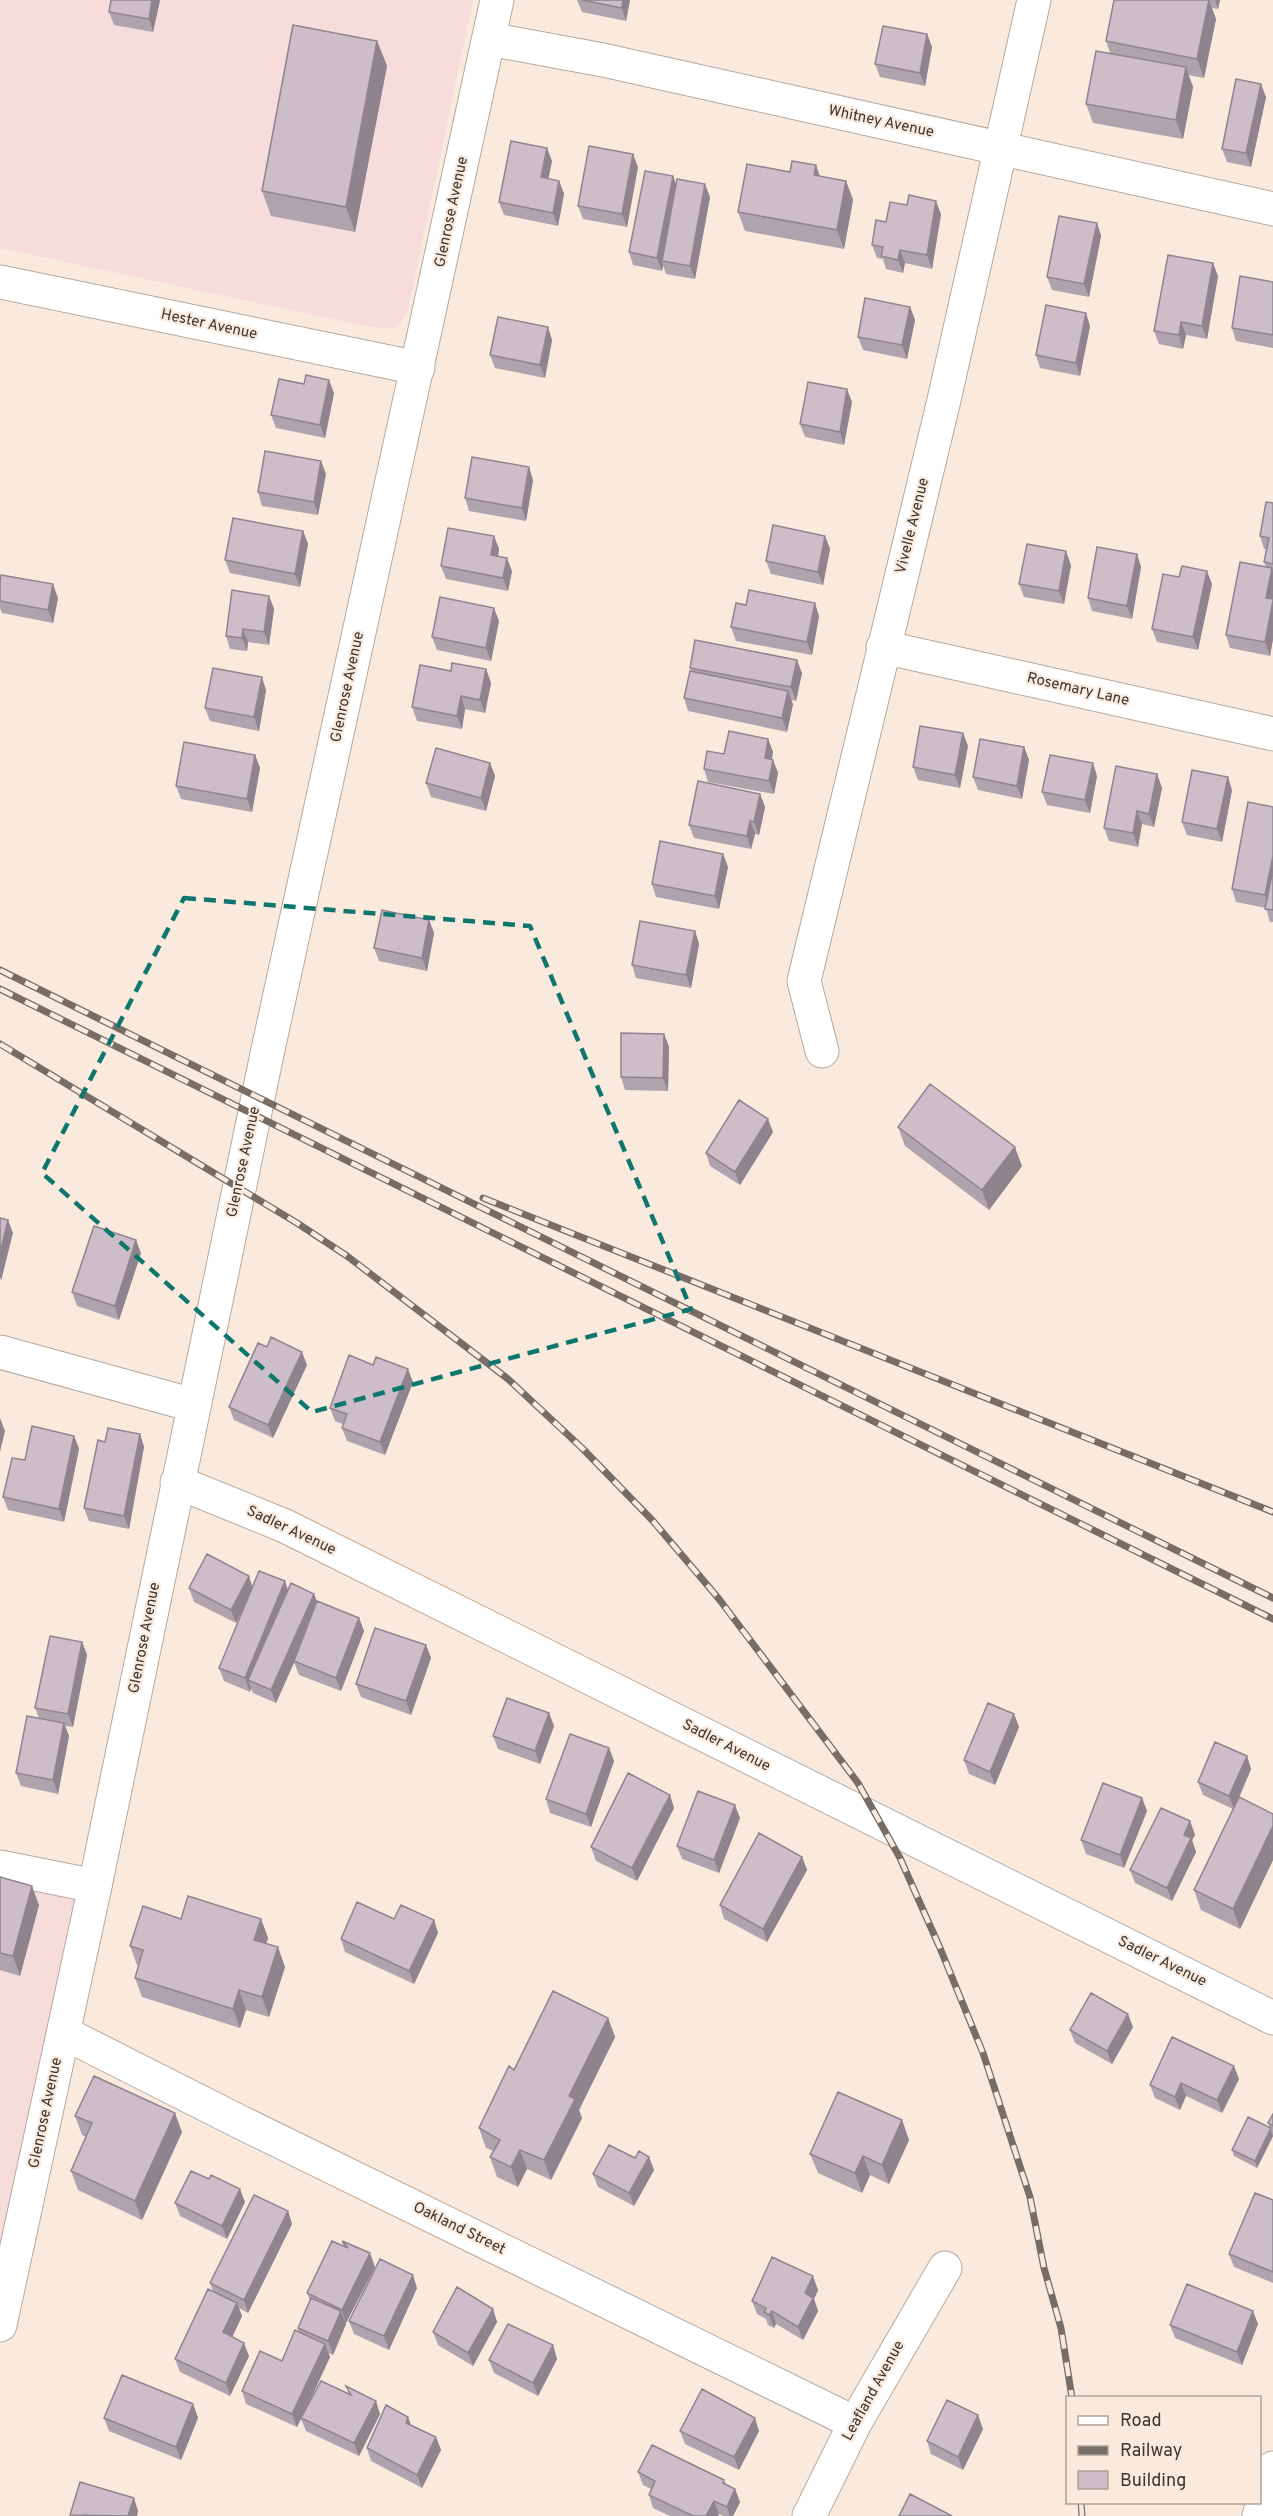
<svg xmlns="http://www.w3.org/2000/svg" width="1273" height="2516" viewBox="0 0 1273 2516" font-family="Overpass,sans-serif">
<rect width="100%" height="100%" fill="#faeade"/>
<path fill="#f7dcdc" d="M0,0H473L407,314L394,329L370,327L0,248Z
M0,1867L95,1886L0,2325Z"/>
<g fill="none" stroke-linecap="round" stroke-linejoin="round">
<defs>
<path id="street" d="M489,39L603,60L1273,209
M0,282L418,368
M883,647L1273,734
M822,1051L804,981L944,400L1034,0
M0,1352L193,1405
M177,1482L285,1526L1273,2018
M0,1867L95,1886
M64,2033L240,2122L855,2423
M809,2516L855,2423L945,2268
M1259,2516L1273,2468"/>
<path id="secondary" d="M0,2325L95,1886L267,1054L497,0"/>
</defs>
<use href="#street" stroke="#b7a89d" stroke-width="35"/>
<use href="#secondary" stroke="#b7a89d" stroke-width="35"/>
<use href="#street" stroke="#fff" stroke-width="33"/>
<use href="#secondary" stroke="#fff" stroke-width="33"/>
<defs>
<path id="rail" d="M0,970L1273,1598
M0,989L1273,1619
M0,1044L297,1223L347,1256L508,1379L582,1448L653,1521L719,1599L858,1783L900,1858L940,1948L983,2053L1030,2197L1044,2268L1061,2328L1072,2398
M483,1198L1273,1512
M1081,2502L1082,2516"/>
</defs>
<use href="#rail" stroke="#766d66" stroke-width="7"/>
<use href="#rail" stroke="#faeade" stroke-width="4.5" stroke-dasharray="14" stroke-linecap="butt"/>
</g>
<path fill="#afa3ad" d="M160,0L153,32L114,25L109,12Z
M577,0H630L626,21L582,12Z
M1114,0H1220L1218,9L1212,8L1216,19L1204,78L1188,75L1193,87L1183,139L1093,123L1086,104L1110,53L1106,41Z
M927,34L932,47L925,86L880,77L875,64Z
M377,41L387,66L355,232L271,216L262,191Z
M1266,97L1251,167L1227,162L1222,149Z
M552,161L548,179L559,181L564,194L558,226L504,215L499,202Z
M638,167L627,227L583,219L578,206Z
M790,172L846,181L853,200L844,249L745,231L738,212Z
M673,176L676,184L710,197L695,279L666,274L663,265L662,271L633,265L629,252Z
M907,205L941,214L932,269L905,263L903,273L886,269L883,259L877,258L872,245L886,222Z
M1097,223L1101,236L1089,297L1052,290L1047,277Z
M1218,276L1207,339L1186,335L1183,349L1159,344L1154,331Z
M1273,282V348L1236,341L1232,328Z
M910,307L915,320L907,359L863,350L858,337Z
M1090,326L1080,376L1040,368L1036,355Z
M552,340L545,378L495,368L490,355Z
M304,384L334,393L325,438L276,428L271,415Z
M852,402L844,445L805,437L800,424Z
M326,474L318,515L262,506L258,492Z
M533,480L526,521L469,511L465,498Z
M1273,503V639L1270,656L1230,648L1226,635L1266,567L1264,562L1266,549H1264L1260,536Z
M303,531L308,544L300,587L230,573L225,560Z
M494,536L499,549L498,556L512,571L508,591L446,579L441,566Z
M825,536L830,549L823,585L771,574L766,561Z
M1137,554L1141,567L1132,619L1092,611L1088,598Z
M1071,565L1064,604L1024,597L1019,584Z
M0,583L58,598L53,623L2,613L0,608Z
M1212,584L1198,650L1157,642L1152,629Z
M269,596L274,609L269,645L248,642L247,651L230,649L226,636Z
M746,605L819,616L812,655L736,641L731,627Z
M499,621L491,661L437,650L432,637Z
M690,668L802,673L796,701L791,700L793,704L787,732L688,711L684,698L691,671Z
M486,669L491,683L485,713L465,709L462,729L417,721L412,707L451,671Z
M266,690L259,731L210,721L205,708Z
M768,739L773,752L772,759L773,760L778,773L774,794L708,782L704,769L724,754Z
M968,746L960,788L918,780L913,767Z
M1024,747L1029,760L1022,799L978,790L973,777Z
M255,755L260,768L252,812L181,799L176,786Z
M490,763L495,776L486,811L431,797L426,783Z
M1157,774L1162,788L1154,827L1142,824L1138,847L1109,841L1104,828Z
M1097,776L1090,813L1047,805L1042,792Z
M1232,790L1222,842L1187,835L1182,822Z
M760,794L765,807L759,835L755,834L751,849L694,838L689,825Z
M1273,807V922H1270L1266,908L1236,902L1232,889Z
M723,854L728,867L719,909L656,897L652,884Z
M429,920L434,933L427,971L379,961L374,948Z
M695,931L699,944L691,988L636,978L632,965Z
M664,1034L669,1047L668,1091L625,1090L621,1077Z
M898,1127L1022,1166L989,1210L905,1146Z
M773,1132L740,1185L710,1166L706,1153Z
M141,1253L119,1320L77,1306L72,1292Z
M307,1365L273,1438L234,1420L229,1407Z
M413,1382L385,1455L347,1441L342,1428L343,1424L335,1421L330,1408Z
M140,1434L144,1447L129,1529L89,1521L84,1508L105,1442Z
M74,1436L79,1449L64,1522L8,1510L3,1497L25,1460Z
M285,1581L288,1590L314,1594L317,1602L359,1618L364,1631L341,1691L299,1675L294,1662L276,1703L253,1693L251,1688L250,1692L224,1681L219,1668L245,1605L236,1623L194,1602L189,1588L253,1587Z
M82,1642L87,1655L73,1727L65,1726L69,1736L58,1794L21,1786L16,1773L39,1718L35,1708Z
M426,1645L431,1658L411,1715L361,1697L356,1684Z
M549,1713L554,1726L540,1764L498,1749L493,1736Z
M1014,1714L1019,1727L995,1785L969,1774L964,1760Z
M609,1748L614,1761L591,1827L550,1813L546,1799Z
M1247,1756L1251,1769L1238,1800L1273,1814V1860L1240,1929L1201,1910L1194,1890L1233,1809L1203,1795L1198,1782Z
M670,1795L674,1808L637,1881L596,1861L591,1847Z
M1142,1798L1147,1811L1124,1868L1086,1854L1081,1840Z
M740,1818L719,1873L682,1859L677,1846Z
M1190,1821L1195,1835L1192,1840L1196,1852L1172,1901L1135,1883L1130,1870Z
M802,1857L807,1870L767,1942L724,1919L720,1905Z
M0,1877L39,1905L20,1976L0,1970Z
M181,1919H261L268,1938L266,1944L285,1967L269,2017L246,2010L240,2028L142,1997L135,1978L139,1966L137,1965L130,1946Z
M394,1919L434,1920L438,1933L414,1984L345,1952L341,1939Z
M608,2018L615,2037L579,2110L582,2118L551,2180L527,2169L518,2187L497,2177L490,2157L493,2151L486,2148L479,2128L514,2070Z
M1133,2027L1112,2064L1075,2043L1070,2030Z
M1239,2079L1222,2113L1186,2096L1180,2110L1155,2098L1150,2085Z
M1273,2114V2136L1257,2168L1234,2156L1232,2150L1270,2128L1268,2123Z
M75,2116L182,2132L142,2220L78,2190L71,2171L86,2137L82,2135Z
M902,2120L909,2140L889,2184L870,2175L862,2193L818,2173L810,2154Z
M649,2157L654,2170L634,2206L598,2187L593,2174L635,2158Z
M209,2179L245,2202L227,2239L180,2216L175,2203Z
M1273,2200V2283L1234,2267L1229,2254Z
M288,2211L292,2224L248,2313L239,2308L242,2316L232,2337L249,2356L230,2396L180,2372L175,2359L213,2291L210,2283Z
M342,2241L375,2267L346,2323V2324L333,2355L328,2353L330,2357L304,2414L349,2394L346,2386L380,2414L359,2456L306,2431L301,2419L297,2427L246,2404L242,2391L282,2361L299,2332L298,2328L310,2301L307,2293L344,2247Z
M417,2288L389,2350L354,2334L349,2321Z
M818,2290L814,2299L818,2311L803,2340L776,2324L774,2328L768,2325L766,2319L757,2314L752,2301Z
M493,2309L497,2322L473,2366L438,2345L433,2332Z
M1258,2324L1242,2365L1175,2338L1170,2325Z
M553,2345L557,2359L538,2396L494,2373L489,2360Z
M193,2404L198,2418L181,2460L109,2431L104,2418Z
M412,2425L436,2437L441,2450L422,2488L371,2461L367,2448Z
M983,2429L963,2470L931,2454L927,2441Z
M680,2431H759L739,2470L685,2444Z
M638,2472L724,2480L726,2484L735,2489L740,2502L733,2516H723L719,2514L718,2516H670L653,2508L649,2495L651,2489L643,2485Z"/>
<path fill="#8f848d" d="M152,0H160L153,32L149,19Z
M623,0H630L626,21L622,8Z
M1209,0L1216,19L1204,78L1197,59Z
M1215,0H1220L1218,9Z
M927,34L932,47L925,86L920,73Z
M377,41L387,66L355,232L346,207Z
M1186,67L1193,87L1183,139L1176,120Z
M1261,84L1266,97L1251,167L1246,153Z
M547,148L552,161L546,191L541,177Z
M633,154L638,167L627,227L622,214Z
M816,165L823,185L814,175Z
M673,176L678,190L662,261L663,265L662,271L657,258Z
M559,181L564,194L558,226L553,213Z
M846,181L853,200L844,249L837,230Z
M705,184L710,197L695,279L690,266Z
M936,201L941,214L932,269L927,255Z
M1097,223L1101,236L1089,297L1084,284Z
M900,250L905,263L903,273L898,260Z
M1213,263L1218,276L1207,339L1202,326Z
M910,307L915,320L907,359L902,345Z
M1086,313L1090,326L1080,376L1076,363Z
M1181,322L1186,335L1183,349L1179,335Z
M548,327L552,340L545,378L540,365Z
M329,380L334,393L325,438L320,425Z
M847,389L852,402L844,445L840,432Z
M321,461L326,474L318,515L314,502Z
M529,467L533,480L526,521L522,508Z
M303,531L308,544L300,587L295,574Z
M494,536L499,549L496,568L491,555Z
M825,536L830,549L823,585L818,572Z
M1066,551L1071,565L1064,604L1059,591Z
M1137,554L1141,567L1132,619L1127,606Z
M507,558L512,571L508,591L503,578Z
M1272,568L1273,571V639L1270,656L1265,642L1266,598Z
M1207,571L1212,584L1198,650L1193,637Z
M53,584L58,598L53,623L48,610Z
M269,596L274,609L269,645L264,632Z
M815,603L819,616L812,655L807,642Z
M494,608L499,621L491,661L486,648Z
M243,629L248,642L247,651L242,638Z
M797,660L802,673L796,701L791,687Z
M486,669L491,683L485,713L480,700Z
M262,677L266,690L259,731L254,717Z
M788,691L793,704L787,732L782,718Z
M461,696L465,709L462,729L457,716Z
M963,733L968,746L960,788L955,775Z
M768,739L773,752L769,771L765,758Z
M1024,747L1029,760L1022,799L1017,786Z
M255,755L260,768L252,812L247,799Z
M773,760L778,773L774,794L769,781Z
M490,763L495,776L486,811L481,798Z
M1093,763L1097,776L1090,813L1085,800Z
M1157,774L1162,788L1154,827L1149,814Z
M1228,777L1232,790L1222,842L1217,829Z
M760,794L765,807L759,835L754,822Z
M1137,811L1142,824L1138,847L1133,833Z
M750,821L755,834L751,849L747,836Z
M723,854L728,867L719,909L715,896Z
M1273,856V894L1270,908L1265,895Z
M429,920L434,933L427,971L422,958Z
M695,931L699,944L691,988L686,975Z
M664,1034L669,1047L668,1091L663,1078Z
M768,1119L773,1132L740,1185L735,1172Z
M1015,1147L1022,1166L989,1210L982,1190Z
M8,1220L13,1233L1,1281L0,1277V1253Z
M136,1240L141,1253L119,1320L115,1306Z
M302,1352L307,1365L273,1438L268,1425Z
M408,1369L413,1382L385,1455L380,1442Z
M0,1418L5,1431L0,1452Z
M140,1434L144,1447L129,1529L124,1516Z
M74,1436L79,1449L64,1522L59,1509Z
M249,1576L253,1589L236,1623L231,1610Z
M285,1581L289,1594L248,1680L251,1688L250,1692L245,1678Z
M314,1594L319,1607L276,1703L271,1690Z
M359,1618L364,1631L341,1691L336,1678Z
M82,1642L87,1655L73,1727L68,1714Z
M426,1645L431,1658L411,1715L406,1701Z
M549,1713L554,1726L540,1764L535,1751Z
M1014,1714L1019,1727L995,1785L990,1772Z
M64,1723L69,1736L58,1794L53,1780Z
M609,1748L614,1761L591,1827L586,1814Z
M1247,1756L1251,1769L1234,1809L1229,1796Z
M670,1795L674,1808L637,1881L632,1868Z
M1142,1798L1147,1811L1124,1868L1120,1855Z
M735,1805L740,1818L719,1873L714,1860Z
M1190,1821L1195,1835L1192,1840L1196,1852L1172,1901L1167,1888L1184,1835Z
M1273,1826V1860L1240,1929L1233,1909Z
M802,1857L807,1870L767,1942L763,1929Z
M32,1886L39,1905L20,1976L13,1956Z
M261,1919L268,1938L261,1959L254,1940Z
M434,1920L438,1933L414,1984L409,1971Z
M278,1947L285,1967L269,2017L262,1997Z
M239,1990L246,2010L240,2028L233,2009Z
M1128,2014L1133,2027L1112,2064L1107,2051Z
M608,2018L615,2037L579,2110L582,2118L551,2180L544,2160L569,2096Z
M1234,2066L1239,2079L1222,2113L1217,2100Z
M1181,2083L1186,2096L1180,2110L1175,2097Z
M175,2113L182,2132L142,2220L135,2201Z
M902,2120L909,2140L889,2184L882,2165Z
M1270,2129L1273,2136L1257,2168L1255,2161Z
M520,2150L527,2169L518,2187L511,2167Z
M863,2156L870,2175L862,2193L855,2173Z
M649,2157L654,2170L634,2206L629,2193Z
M240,2189L245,2202L227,2239L222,2226Z
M288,2211L292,2224L248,2313L244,2300Z
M370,2253L375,2267L346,2323L342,2310Z
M413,2275L417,2288L389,2350L384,2336Z
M813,2276L818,2290L814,2299L818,2311L803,2340L798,2327L805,2293Z
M237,2303L242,2316L228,2346L223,2332Z
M493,2309L497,2322L473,2366L468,2353Z
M341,2311L346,2324L333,2355L328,2341Z
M772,2311L776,2324L774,2328L769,2315Z
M1253,2311L1258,2324L1242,2365L1237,2352Z
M244,2343L249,2356L230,2396L226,2383Z
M325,2344L330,2357L297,2427L292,2414Z
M553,2345L557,2359L538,2396L533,2383Z
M376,2401L380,2414L359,2456L354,2443Z
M193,2404L198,2418L181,2460L176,2447Z
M978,2415L983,2429L963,2470L958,2457Z
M408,2417L413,2430L406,2423Z
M755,2418L759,2431L739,2470L734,2457Z
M436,2437L441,2450L422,2488L417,2475Z
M735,2489L740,2502L733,2516H730L727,2507Z
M134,2498L138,2511L137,2516H128Z
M714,2501L719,2514L718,2516H706Z"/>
<path fill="#ccbdc9" stroke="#8f848d" stroke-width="1.5" d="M111,0H152L149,19L109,12Z
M582,0H623L622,8Z
M1114,0H1209L1197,59L1106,41Z
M293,25L377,41L346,207L262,191Z
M883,26L927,34L920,73L875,64Z
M1096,51L1186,67L1176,120L1086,104Z
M1236,79L1261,84L1246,153L1222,149Z
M511,141L547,148L541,177L559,181L553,213L499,202Z
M589,146L633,154L622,214L578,206Z
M792,161L816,165L814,175L846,181L837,230L738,212L747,164L790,172Z
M645,171L673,176L657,258L629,252Z
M677,179L705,184L690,266L662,261Z
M909,195L936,201L927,255L900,250L898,260L881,256L883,247L872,245L876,220L886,222L890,202L907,205Z
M1059,216L1097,223L1084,284L1047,277Z
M1168,255L1213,263L1202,326L1181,322L1179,335L1154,331Z
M1240,276L1273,282V335L1232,328Z
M865,298L910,307L902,345L858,337Z
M1046,305L1086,313L1076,363L1036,355Z
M498,317L548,327L540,365L490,355Z
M306,375L329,380L320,425L271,415L279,379L304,384Z
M808,382L847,389L840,432L800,424Z
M265,451L321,461L314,502L258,492Z
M472,457L529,467L522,508L465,498Z
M1266,502L1273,503V564L1264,562L1269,538L1260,536Z
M233,518L303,531L295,574L225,560Z
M773,525L825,536L818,572L766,561Z
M448,528L494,536L491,555L507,558L503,578L441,566Z
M1027,544L1066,551L1059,591L1019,584Z
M1097,547L1137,554L1127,606L1088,598Z
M1240,562L1272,568L1266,598L1273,599V601L1265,642L1226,635Z
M1182,566L1207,571L1193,637L1152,629L1163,574L1179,577Z
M1,575L53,584L48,610L0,601V583Z
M232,590L269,596L264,632L243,629L242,638L226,636Z
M749,590L815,603L807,642L731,627L736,603L746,605Z
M440,597L494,608L486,648L432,637Z
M695,640L797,660L791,687L690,668Z
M452,663L486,669L480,700L461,696L457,716L412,707L420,665L451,671Z
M213,668L262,677L254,717L205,708Z
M690,671L788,691L782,718L684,698Z
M920,726L963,733L955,775L913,767Z
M729,731L768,739L765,758L773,760L769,781L704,769L707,751L724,754Z
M980,739L1024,747L1017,786L973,777Z
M184,742L255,755L247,799L176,786Z
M436,748L490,763L481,798L426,783Z
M1050,755L1093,763L1085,800L1042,792Z
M1116,766L1157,774L1149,814L1137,811L1133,833L1104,828Z
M1192,770L1228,777L1217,829L1182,822Z
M698,781L760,794L754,822L750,821L747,836L689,825Z
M1248,802L1273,807V856L1265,895L1232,889Z
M660,841L723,854L715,896L652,884Z
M1273,869V910L1265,909Z
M382,910L429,920L422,958L374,948Z
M640,921L695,931L686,975L632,965Z
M621,1033L664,1034L663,1078L621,1077Z
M930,1084L1015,1147L982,1190L898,1127Z
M739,1100L768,1119L735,1172L706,1153Z
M0,1218L8,1220L0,1253Z
M94,1226L136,1240L115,1306L72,1292Z
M271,1337L302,1352L268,1425L229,1407L258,1343L267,1347Z
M349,1355L373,1365L376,1357L408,1369L380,1442L342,1428L347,1414L330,1408Z
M32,1426L74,1436L59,1509L3,1497L12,1458L25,1460Z
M108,1428L140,1434L124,1516L84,1508L98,1440L105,1442Z
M207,1554L249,1576L231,1610L189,1588Z
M259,1571L285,1581L245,1678L219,1668Z
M291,1583L314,1594L271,1690L248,1680Z
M317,1601L359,1618L336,1678L294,1661Z
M375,1628L426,1645L406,1701L356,1684Z
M50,1636L82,1642L68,1714L35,1708Z
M507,1698L549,1713L535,1751L493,1736Z
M988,1703L1014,1714L990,1772L964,1760Z
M27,1716L64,1723L53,1780L16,1773Z
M570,1734L609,1748L586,1814L546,1799Z
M1215,1742L1247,1756L1229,1796L1198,1782Z
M628,1773L670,1795L632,1868L591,1847Z
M1103,1783L1142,1798L1120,1855L1081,1840Z
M698,1791L735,1805L714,1860L677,1846Z
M1239,1797L1273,1814V1826L1233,1909L1194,1890Z
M1161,1808L1190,1821L1184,1835L1191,1838L1167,1888L1130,1870Z
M759,1833L802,1857L763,1929L720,1905Z
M0,1877L32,1886L13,1956L0,1953Z
M188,1896L261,1919L254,1940L278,1947L262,1997L239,1990L233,2009L135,1978L143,1950L130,1946L143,1906L181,1919Z
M357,1902L394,1919L401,1905L434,1920L409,1971L341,1939Z
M553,1991L608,2018L569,2096L575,2099L544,2160L520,2150L511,2167L490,2157L500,2140L479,2128L509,2066L514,2070Z
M1091,1993L1128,2014L1107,2051L1070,2030Z
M1172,2037L1234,2066L1217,2100L1181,2083L1175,2097L1150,2085Z
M94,2076L175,2113L135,2201L71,2171L92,2123L75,2116Z
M838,2092L902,2120L882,2165L863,2156L855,2173L810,2154Z
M1273,2114V2126L1268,2123Z
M1248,2117L1271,2128L1255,2161L1232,2150Z
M609,2145L635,2158L639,2151L649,2157L629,2193L593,2174Z
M191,2171L209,2179L211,2175L240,2189L222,2226L175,2203Z
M1255,2193L1273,2200V2272L1229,2254Z
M254,2195L288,2211L244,2300L210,2283Z
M332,2241L348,2248L342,2241L370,2253L342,2310L307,2293Z
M772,2257L813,2276L805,2293L813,2298L798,2327L772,2311L769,2315L764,2312L766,2308L752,2301Z
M380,2259L413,2275L384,2336L349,2321Z
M1187,2284L1253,2311L1237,2352L1170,2325Z
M457,2287L493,2309L468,2353L433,2332Z
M208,2289L237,2303L223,2332L244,2343L226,2383L175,2359Z
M311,2298L341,2311L328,2341L298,2328Z
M508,2324L553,2345L533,2383L489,2360Z
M295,2330L325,2344L292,2414L242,2391L260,2351L282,2361Z
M122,2375L193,2404L176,2447L104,2418Z
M321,2381L351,2395L346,2386L376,2401L354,2443L301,2418Z
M702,2389L755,2418L734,2457L680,2431Z
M947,2400L978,2415L958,2457L927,2441Z
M386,2405L408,2417L406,2423L436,2437L417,2475L367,2448Z
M652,2445L724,2480L723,2483L735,2489L727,2507L714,2501L706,2516H693L649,2495L655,2481L638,2472Z
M80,2482L134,2498L128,2516L70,2515Z
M910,2494L952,2516H899Z"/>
<path fill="none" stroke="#0f766e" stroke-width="4.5" stroke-dasharray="12 8" stroke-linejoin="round" d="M184,898L530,926L691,1309L312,1412L42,1173Z"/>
<g text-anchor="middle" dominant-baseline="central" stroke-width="4.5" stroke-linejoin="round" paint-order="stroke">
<g font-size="15" fill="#3b3530" stroke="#faeade">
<text transform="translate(881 122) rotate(12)">Whitney Avenue</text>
<text transform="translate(452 212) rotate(-78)">Glenrose Avenue</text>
<text transform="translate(209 325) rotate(12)">Hester Avenue</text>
<text transform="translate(913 526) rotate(-76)">Vivelle Avenue</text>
<text transform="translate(348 687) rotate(-78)">Glenrose Avenue</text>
<text transform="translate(1078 690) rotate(13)">Rosemary Lane</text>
<text transform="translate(244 1162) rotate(-78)">Glenrose Avenue</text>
<text transform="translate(291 1531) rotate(25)">Sadler Avenue</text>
<text transform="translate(145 1638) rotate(-79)">Glenrose Avenue</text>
<text transform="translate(726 1746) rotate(27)">Sadler Avenue</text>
<text transform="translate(1162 1962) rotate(26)">Sadler Avenue</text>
<text transform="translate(46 2113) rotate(-78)">Glenrose Avenue</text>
<text transform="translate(459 2229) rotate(26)">Oakland Street</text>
<text transform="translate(874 2391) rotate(-61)">Leafland Avenue</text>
</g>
</g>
<rect x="1066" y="2396" width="195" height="108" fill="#faeade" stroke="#aea298" stroke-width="1.5"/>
<rect x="1078" y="2416" width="30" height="9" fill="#ffffff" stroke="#aea298" stroke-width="1.5"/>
<text x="1120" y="2426" font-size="18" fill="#3b3530">Road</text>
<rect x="1078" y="2446" width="30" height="9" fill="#766d66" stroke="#aea298" stroke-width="1.5"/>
<text x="1120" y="2456" font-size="18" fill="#3b3530">Railway</text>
<rect x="1078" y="2471" width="30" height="18" fill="#ccbdc9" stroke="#aea298" stroke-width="1.5"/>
<text x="1120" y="2486" font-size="18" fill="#3b3530">Building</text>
</svg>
